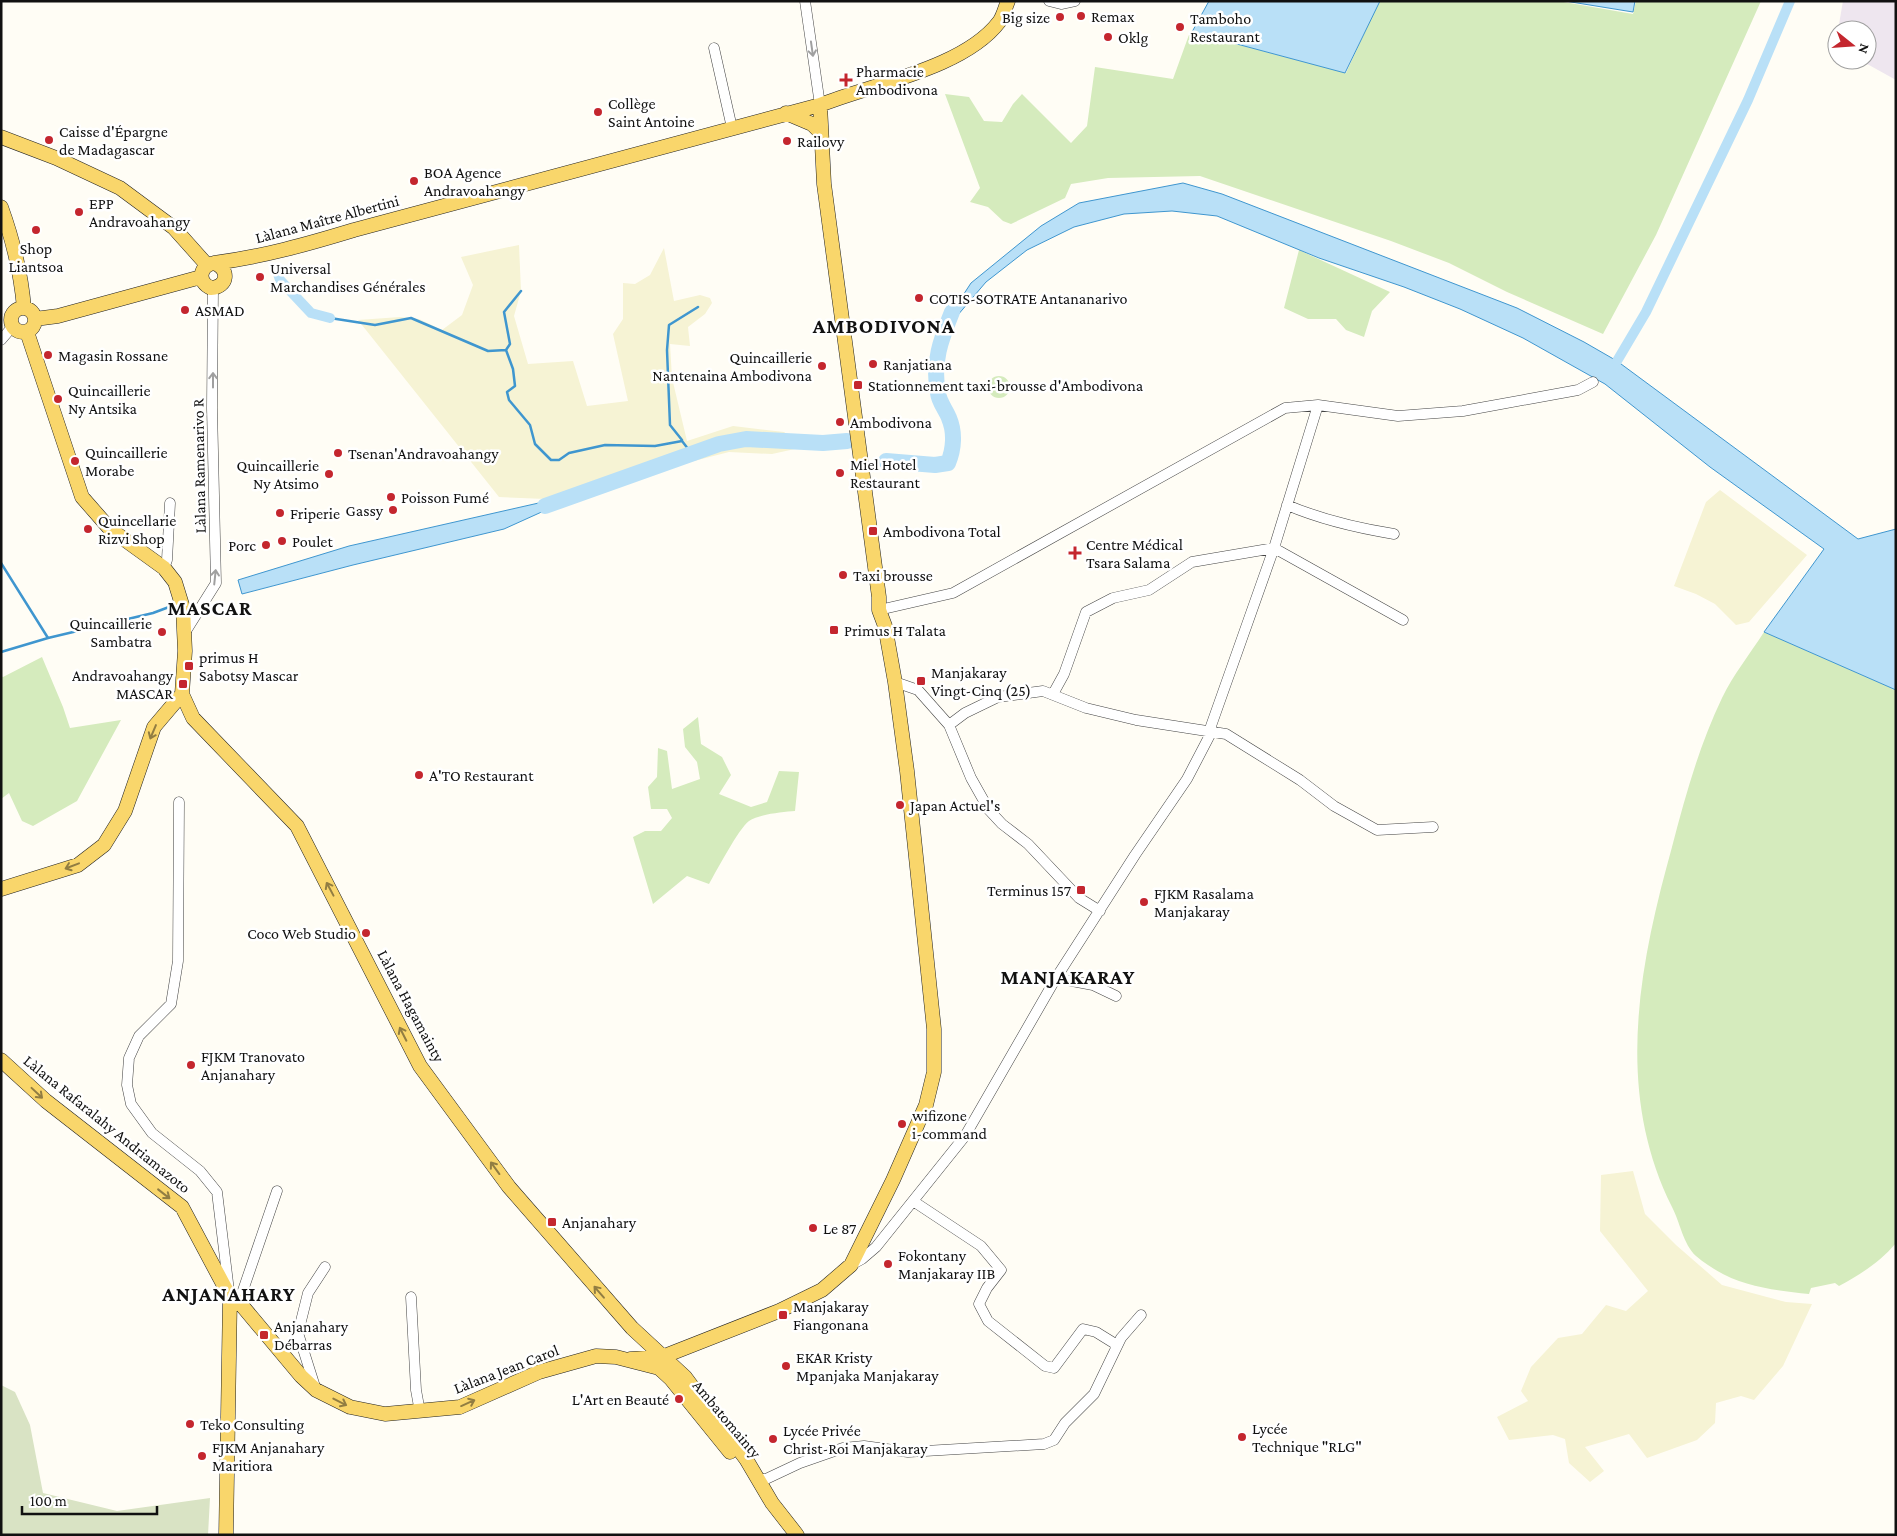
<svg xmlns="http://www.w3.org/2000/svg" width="1897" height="1536" viewBox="0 0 1897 1536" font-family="'Crimson Pro',serif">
<rect width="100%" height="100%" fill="#fffdf5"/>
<path fill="#eee6ef" d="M1843,1H1896V80L1860,60H1867V30H1838Z"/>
<path fill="#f6f3d4" d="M519,245L521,291L514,316L528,364L573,361L587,406L628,401L613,334L623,319V283L635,284L650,275L664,248L674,301L700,295L710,298L712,303L705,314L688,327L690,346L670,344L672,378L687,441L733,426L784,432L804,447L772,454L729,452L546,499L499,497L358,320L400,317L419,319L442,330L462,315L473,285L461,257Z
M1720,490L1807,555L1749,622L1736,625L1715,604L1696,594L1674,586L1706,502Z
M1633,1171L1645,1214L1676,1245L1722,1285L1786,1302L1812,1304L1783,1366L1754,1400L1741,1396L1716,1403L1715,1423L1697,1440L1647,1458L1629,1434L1585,1447L1604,1471L1590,1482L1569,1463L1565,1439L1553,1435L1509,1440L1497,1417L1528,1401L1521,1391L1531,1367L1558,1338L1582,1334L1606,1305L1626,1311L1648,1291L1600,1231L1601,1175Z"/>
<path fill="#d5ebbd" d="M1379,1H1558L1633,14L1636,1H1761L1656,235L1603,334L1507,292L1449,263L1391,241L1200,176L1108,178L1071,184L1065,198L1011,224L1003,221L988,207L970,202L980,188L945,94L969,97L984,121L1002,122L1013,104L1022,94L1071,143L1087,126L1095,67L1173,79L1190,32L1346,73Z
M1299,250L1390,292L1372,311L1364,337L1346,330L1336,319H1308L1284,308Z
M988 387a11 11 0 1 1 22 0a11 11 0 1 1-22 0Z
M1764,632L1896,690V1243C1880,1262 1861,1274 1839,1286L1835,1283L1811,1288L1809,1294C1765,1289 1732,1286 1696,1256C1683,1244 1680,1222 1672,1207C1614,1091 1639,966 1672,847C1685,797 1699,746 1722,698C1733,675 1750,654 1764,632Z
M42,657L63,707L70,728L121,720L77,801L33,826L22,821L9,793L1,799V676L3,677Z
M698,717L701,744L722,757L731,775L719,794L751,807L767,802L779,771L799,772L795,811C783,812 759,814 749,821C739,828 716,872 709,884L687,876L653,904L633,837L645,831H661L672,818L667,809H651L648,787L657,777L658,748L667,751L672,789L700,779L697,762L685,747L683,729Z"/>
<path fill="#d9e3c4" d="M1,1385L15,1392L30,1425L43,1493L117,1511L210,1498L208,1535H1Z"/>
<path fill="#b9e0f7" stroke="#3f96cf" d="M1209,1H1380L1345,73L1192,32Z
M1565,1H1635L1633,12Z
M1183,183L1222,194L1517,308L1584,342L1617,361L1858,539L1896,529V690L1764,632L1824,549L1710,467L1605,384L1523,338L1460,309L1404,287L1319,258L1217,216L1172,211L1124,214L1074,227L1027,250L986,282L957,316L952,312L971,283L1041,226L1079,203Z
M543,502L546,510L504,529L353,565L242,594L238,580L349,546Z"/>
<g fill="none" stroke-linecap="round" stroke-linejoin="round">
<path stroke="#3f96cf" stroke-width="2.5" d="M521,291L504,312L510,344L506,350L513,369L515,386L507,392L509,400L530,425L535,444L551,460H559L569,453L605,445L655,446L682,441L692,454
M330,318L375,325L411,318L488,351L506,350
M682,440L670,425L667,350L669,325L698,307
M1,563L48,638L153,613L169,607
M1,652L48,638"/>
<path stroke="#b9e0f7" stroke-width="10" d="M276,268L280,280L311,313L330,318
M1617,361L1646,312L1748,100L1790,1"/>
<path stroke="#b9e0f7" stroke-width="16" d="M886,461L935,465L948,463C954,449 955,432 949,418C946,410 939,402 938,393C932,363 941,339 952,312
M545,506L719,444L746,439L823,443L847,441"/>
<defs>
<path id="minor" d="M805,1L820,105
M1049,1L1061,4L1075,1
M714,48L732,128
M1,340L13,326
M1287,505C1322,520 1357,528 1394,534
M164,568L167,560L170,503
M879,610L953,593L1285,408L1318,405L1398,416L1463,411L1578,390L1593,382
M184,634L216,583L212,408L213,288
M895,682L918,690L949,725L971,778L989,810L1002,824L1028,844L1079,898L1100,911
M1053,694L1064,674L1086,612L1113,598L1149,590L1192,562L1274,548L1403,620
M949,725L965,713L998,697L1043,691L1086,708L1136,720L1226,734L1300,780L1334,806L1377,830L1433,827
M179,802L178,961L171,1004L139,1036L129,1058L127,1085L131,1104L152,1133L200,1171L217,1192L229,1291
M1056,978L1093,985L1116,996
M913,1201L981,1246L1001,1270L987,1288L979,1304L988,1321L1045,1366L1054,1368L1083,1329L1096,1332L1117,1345
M851,1265L862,1259L876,1247L965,1136L1056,978L1135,855L1187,779L1212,731L1211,726L1274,548L1318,405
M411,1297L416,1390L420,1412
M239,1302L277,1191
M316,1390L298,1333L308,1293L325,1267
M759,1479H766L800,1463L843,1448L864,1446L908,1452L1044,1444L1054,1440L1065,1423L1094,1394L1121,1338L1141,1315"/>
<path id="major" d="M786,113L812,124L821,133
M1,137L56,158L120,188L174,228L207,265
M1,207C13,240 21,273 24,308
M214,263C230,269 228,287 211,288C197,282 199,266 214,263C262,257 308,244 354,230L820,105C873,84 964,68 999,22C1003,17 1005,8 1008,1
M11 320a12 12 0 1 1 24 0a12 12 0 1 1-24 0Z
M35,319L58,316L201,277
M27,332L82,497L110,529L164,568L175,582L183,608L185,651L182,694L193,718L297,826L420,1066L509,1187L632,1328L685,1377L746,1459L772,1503L797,1535
M1,889L78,865L104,845L125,811L154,727L182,694
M1,1060L46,1101L182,1207L230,1297L226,1535
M230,1297L239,1302L301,1376L316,1390L350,1407L385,1414L460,1407L539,1372L596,1356L616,1357L659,1368L671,1379L730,1452
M630,1359L662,1357L779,1311L822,1290L851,1265L893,1180L926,1105L934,1072V1029L907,771L895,682L885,626L879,610V597L824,184L820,105"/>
</defs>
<use href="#minor" stroke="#444" stroke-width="11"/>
<use href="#major" stroke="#222" stroke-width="15"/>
<use href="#minor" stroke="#fff" stroke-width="10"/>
<use href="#major" stroke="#f9d66b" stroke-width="14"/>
</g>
<defs><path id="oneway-shaft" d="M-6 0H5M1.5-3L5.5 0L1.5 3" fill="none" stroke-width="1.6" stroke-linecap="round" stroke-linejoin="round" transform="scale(1.25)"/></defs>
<g stroke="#a0a0a0">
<use href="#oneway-shaft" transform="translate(812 49) rotate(82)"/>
<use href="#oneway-shaft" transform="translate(213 380) rotate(-90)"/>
<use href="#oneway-shaft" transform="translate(215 577) rotate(-84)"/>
</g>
<g stroke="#917d42">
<use href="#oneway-shaft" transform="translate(153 732) rotate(113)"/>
<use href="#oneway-shaft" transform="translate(72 866) rotate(159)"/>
<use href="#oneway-shaft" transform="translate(330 889) rotate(-118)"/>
<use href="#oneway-shaft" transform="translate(403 1034) rotate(-117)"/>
<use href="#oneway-shaft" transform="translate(37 1093) rotate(43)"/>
<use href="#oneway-shaft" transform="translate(495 1168) rotate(-126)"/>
<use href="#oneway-shaft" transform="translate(164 1194) rotate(38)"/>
<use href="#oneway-shaft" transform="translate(599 1292) rotate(-131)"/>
<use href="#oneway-shaft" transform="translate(340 1402) rotate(27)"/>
<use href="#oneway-shaft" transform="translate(468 1403) rotate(-24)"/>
</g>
<g fill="#c4262e" stroke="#fff" stroke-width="2">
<circle cx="1081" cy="16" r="5"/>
<circle cx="1060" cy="17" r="5"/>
<circle cx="1180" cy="27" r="5"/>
<circle cx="1108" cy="37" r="5"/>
<path d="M843.5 72.5h5v5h5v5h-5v5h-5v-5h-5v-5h5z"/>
<circle cx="598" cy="112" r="5"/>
<circle cx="49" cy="140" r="5"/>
<circle cx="787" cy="141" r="5"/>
<circle cx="414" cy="181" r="5"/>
<circle cx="79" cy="212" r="5"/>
<circle cx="36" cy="230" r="5"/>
<circle cx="260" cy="277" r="5"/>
<circle cx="919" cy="298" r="5"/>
<circle cx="185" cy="310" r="5"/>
<circle cx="48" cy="355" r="5"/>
<circle cx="873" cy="364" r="5"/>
<circle cx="822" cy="366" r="5"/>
<rect x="853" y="380" width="10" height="10" rx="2.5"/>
<circle cx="58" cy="399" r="5"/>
<circle cx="840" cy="422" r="5"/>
<circle cx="338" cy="453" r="5"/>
<circle cx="75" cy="461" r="5"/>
<circle cx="840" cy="473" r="5"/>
<circle cx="329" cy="474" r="5"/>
<circle cx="391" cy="497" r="5"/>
<circle cx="393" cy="510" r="5"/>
<circle cx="280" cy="513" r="5"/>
<circle cx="88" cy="529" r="5"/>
<rect x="868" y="526" width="10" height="10" rx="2.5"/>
<circle cx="282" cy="541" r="5"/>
<circle cx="266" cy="545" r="5"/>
<path d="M1072.5 545.5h5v5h5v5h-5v5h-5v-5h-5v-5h5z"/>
<circle cx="843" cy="575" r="5"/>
<rect x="829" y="625" width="10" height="10" rx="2.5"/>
<circle cx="162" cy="632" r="5"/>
<rect x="184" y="661" width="10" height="10" rx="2.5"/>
<rect x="916" y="676" width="10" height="10" rx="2.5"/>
<rect x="178" y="679" width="10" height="10" rx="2.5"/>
<circle cx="419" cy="775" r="5"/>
<circle cx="900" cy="805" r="5"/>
<rect x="1076" y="885" width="10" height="10" rx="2.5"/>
<circle cx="1144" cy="902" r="5"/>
<circle cx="366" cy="933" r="5"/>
<circle cx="191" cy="1065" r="5"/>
<circle cx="902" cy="1124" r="5"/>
<rect x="547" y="1217" width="10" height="10" rx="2.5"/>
<circle cx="813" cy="1228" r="5"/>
<circle cx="888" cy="1264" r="5"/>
<rect x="778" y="1310" width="10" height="10" rx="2.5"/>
<rect x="259" y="1330" width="10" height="10" rx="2.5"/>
<circle cx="786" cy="1366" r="5"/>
<circle cx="679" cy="1399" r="5"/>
<circle cx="190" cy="1424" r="5"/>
<circle cx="1242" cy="1437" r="5"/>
<circle cx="773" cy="1439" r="5"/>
<circle cx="202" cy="1456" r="5"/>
</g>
<g text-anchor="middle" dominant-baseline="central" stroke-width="5" stroke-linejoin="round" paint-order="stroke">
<g font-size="16" fill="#111" stroke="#fff" text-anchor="start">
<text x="1091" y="16">Remax</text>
<text x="1050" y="17" text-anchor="end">Big size</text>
<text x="1190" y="18">Tamboho<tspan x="1190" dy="18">Restaurant</tspan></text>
<text x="1118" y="37">Oklg</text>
<text x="856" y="71">Pharmacie<tspan x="856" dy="18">Ambodivona</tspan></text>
<text x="608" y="103">Collège<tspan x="608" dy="18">Saint Antoine</tspan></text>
<text x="59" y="131">Caisse d'Épargne<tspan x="59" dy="18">de Madagascar</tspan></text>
<text x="797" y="141">Railovy</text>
<text x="424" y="172">BOA Agence<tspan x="424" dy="18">Andravoahangy</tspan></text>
<text x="89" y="203">EPP<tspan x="89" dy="18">Andravoahangy</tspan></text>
<text x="36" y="248" text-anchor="middle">Shop<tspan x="36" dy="18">Liantsoa</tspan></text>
<text x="270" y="268">Universal<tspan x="270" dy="18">Marchandises Générales</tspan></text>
<text x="929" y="298">COTIS-SOTRATE Antananarivo</text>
<text x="195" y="310">ASMAD</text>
<text x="58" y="355">Magasin Rossane</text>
<text x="812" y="357" text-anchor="end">Quincaillerie<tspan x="812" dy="18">Nantenaina Ambodivona</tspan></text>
<text x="883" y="364">Ranjatiana</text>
<text x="868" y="385">Stationnement taxi-brousse d'Ambodivona</text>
<text x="68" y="390">Quincaillerie<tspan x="68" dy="18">Ny Antsika</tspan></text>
<text x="850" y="422">Ambodivona</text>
<text x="85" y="452">Quincaillerie<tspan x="85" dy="18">Morabe</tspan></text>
<text x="348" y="453">Tsenan'Andravoahangy</text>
<text x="850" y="464">Miel Hotel<tspan x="850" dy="18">Restaurant</tspan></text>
<text x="319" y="465" text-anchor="end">Quincaillerie<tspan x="319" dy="18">Ny Atsimo</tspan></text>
<text x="401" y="497">Poisson Fumé</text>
<text x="383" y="510" text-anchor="end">Gassy</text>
<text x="290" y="513">Friperie</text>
<text x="98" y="520">Quincellarie<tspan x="98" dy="18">Rizvi Shop</tspan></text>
<text x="883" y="531">Ambodivona Total</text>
<text x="292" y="541">Poulet</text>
<text x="1086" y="544">Centre Médical<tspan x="1086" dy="18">Tsara Salama</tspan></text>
<text x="256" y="545" text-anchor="end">Porc</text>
<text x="853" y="575">Taxi brousse</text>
<text x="152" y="623" text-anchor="end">Quincaillerie<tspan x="152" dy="18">Sambatra</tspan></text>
<text x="844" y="630">Primus H Talata</text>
<text x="199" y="657">primus H<tspan x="199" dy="18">Sabotsy Mascar</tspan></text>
<text x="931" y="672">Manjakaray<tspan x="931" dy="18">Vingt-Cinq (25)</tspan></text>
<text x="173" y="675" text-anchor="end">Andravoahangy<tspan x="173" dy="18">MASCAR</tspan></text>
<text x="429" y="775">A'TO Restaurant</text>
<text x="910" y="805">Japan Actuel's</text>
<text x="1071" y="890" text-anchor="end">Terminus 157</text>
<text x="1154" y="893">FJKM Rasalama<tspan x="1154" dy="18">Manjakaray</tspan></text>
<text x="356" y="933" text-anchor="end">Coco Web Studio</text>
<text x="201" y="1056">FJKM Tranovato<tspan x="201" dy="18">Anjanahary</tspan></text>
<text x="912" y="1115">wifizone<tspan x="912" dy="18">i-command</tspan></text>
<text x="562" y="1222">Anjanahary</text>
<text x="823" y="1228">Le 87</text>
<text x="898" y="1255">Fokontany<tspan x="898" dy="18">Manjakaray IIB</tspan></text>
<text x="793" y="1306">Manjakaray<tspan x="793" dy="18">Fiangonana</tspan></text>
<text x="274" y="1326">Anjanahary<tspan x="274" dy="18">Débarras</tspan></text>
<text x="796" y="1357">EKAR Kristy<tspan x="796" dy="18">Mpanjaka Manjakaray</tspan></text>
<text x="669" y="1399" text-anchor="end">L'Art en Beauté</text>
<text x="200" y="1424">Teko Consulting</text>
<text x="1252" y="1428">Lycée<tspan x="1252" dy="18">Technique "RLG"</tspan></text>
<text x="783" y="1430">Lycée Privée<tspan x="783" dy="18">Christ-Roi Manjakaray</tspan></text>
<text x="212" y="1447">FJKM Anjanahary<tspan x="212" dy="18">Maritiora</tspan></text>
</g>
<g font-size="16" fill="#111" stroke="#fff">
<text transform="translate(327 219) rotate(-15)">Làlana Maître Albertini</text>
<text transform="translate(199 466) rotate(-91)">Làlana Ramenarivo R</text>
<text transform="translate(411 1006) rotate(62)">Làlana Hagamainty</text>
<text transform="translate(107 1124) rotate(39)">Làlana Rafaralahy Andriamazoto</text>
<text transform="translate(506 1369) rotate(-21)">Làlana Jean Carol</text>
<text transform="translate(727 1419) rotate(50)">Ambatomainty</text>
</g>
<g font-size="21" font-weight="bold" letter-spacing="1" fill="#111" stroke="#fff">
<text x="884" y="326">AMBODIVONA</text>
<text x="210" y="608">MASCAR</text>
<text x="1068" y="977">MANJAKARAY</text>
<text x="229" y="1294">ANJANAHARY</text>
</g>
</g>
<rect width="1897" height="1536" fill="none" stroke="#111111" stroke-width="5"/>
<g transform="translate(1852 45) rotate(107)"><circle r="24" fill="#ffffff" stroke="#a0a0a0"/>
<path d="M0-4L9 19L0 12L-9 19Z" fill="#c4262e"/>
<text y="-8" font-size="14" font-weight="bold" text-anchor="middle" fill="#111111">N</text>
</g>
<path d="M22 1506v8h135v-8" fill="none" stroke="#111111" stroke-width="2.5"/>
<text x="30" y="1506" font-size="15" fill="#111111" stroke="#ffffff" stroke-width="4" paint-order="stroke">100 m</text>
</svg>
